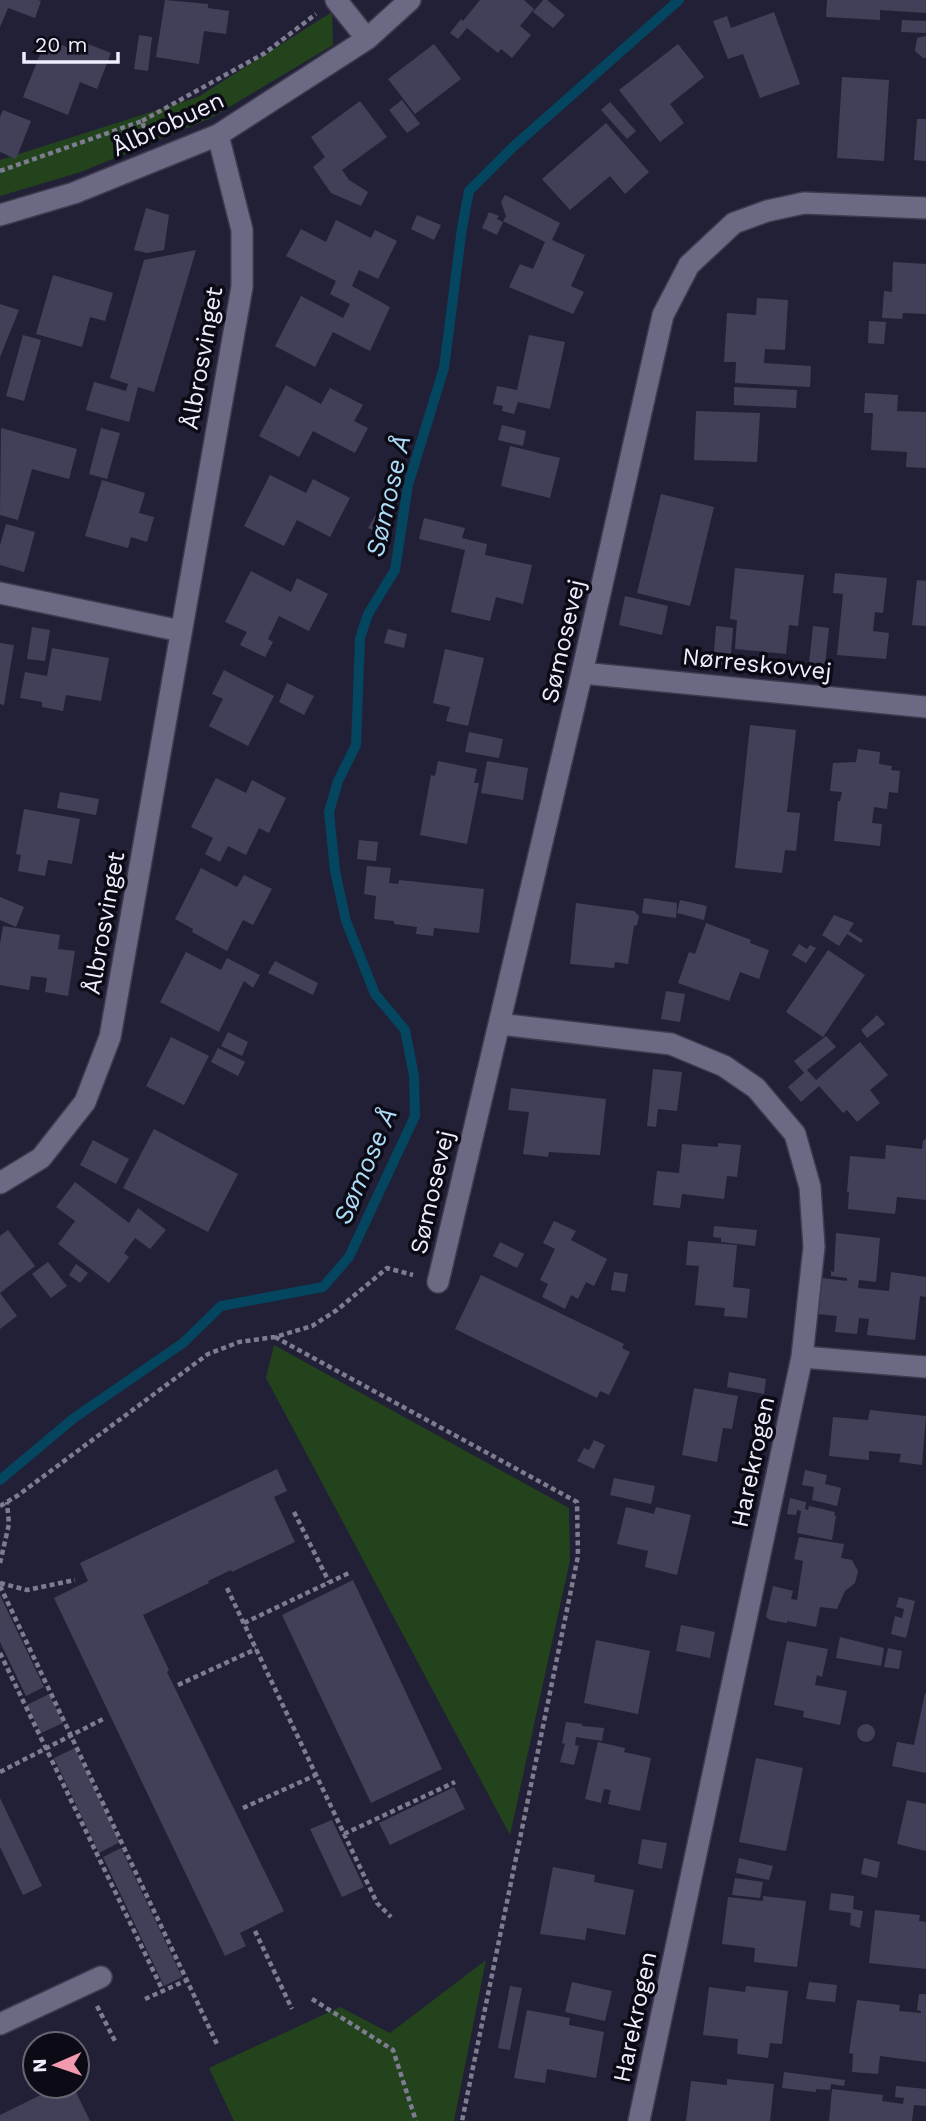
<svg xmlns="http://www.w3.org/2000/svg" width="926" height="2121" viewBox="0 0 926 2121" font-family="'Work Sans',sans-serif">
<rect width="100%" height="100%" fill="#222036"/>
<path fill="#22431c" d="M332,12L333,45L211,118L81,172L0,196V160L198,97Z
M274,1345L569,1508L570,1560L510,1835L266,1378Z
M486,1960L454,2121H234L209,2068L340,2007L390,2033Z"/>
<g fill="none" stroke-linecap="round" stroke-linejoin="round">
<path stroke="#04455f" stroke-width="10" d="M0,1480L74,1418L183,1343L221,1306L323,1287L349,1257L415,1116L414,1076L405,1030L375,994L346,921L335,871L329,812L338,781L356,745L360,638L368,614L395,570L408,485L444,368L462,228L469,191L513,147L679,0"/>
</g>
<path fill="#424058" d="M0,0H37L41,1L35,18L8,8L0,27Z
M165,0L208,4V8L229,11L226,34L204,31L199,64L156,57Z
M480,0H524L534,9L520,26L531,35L512,58L501,49L498,53L467,28L458,39L450,33L461,19L463,21Z
M543,0H547L565,15L553,28L533,12Z
M827,0H926V13L880,10V20L826,17Z
M774,12L800,84L760,98L743,54L728,59L713,21L727,16L731,28Z
M902,20L926,21V33L901,32Z
M139,35L152,37L148,71L134,69Z
M926,36V58H923L915,51L917,38Z
M46,39L85,54L88,44L111,53L97,89L80,82L68,115L23,97Z
M434,44L461,79L415,114L388,79Z
M678,44L704,77L670,104L684,123L660,142L619,90Z
M842,77L889,80L884,161L837,158Z
M402,100L420,124L407,133L389,110Z
M360,101L387,137L342,170L349,180L368,192L361,206L331,193L313,167L325,157L311,137Z
M610,102L636,131L627,139L601,110Z
M3,110L31,121L16,159L0,152V117Z
M917,119H926V161L914,160Z
M606,123L649,172L625,194L610,176L570,210L542,179Z
M505,195L560,223L552,240L585,255L571,286L584,292L573,314L509,287L520,264L533,269L545,242L503,221L506,216L501,202Z
M146,208L169,215L164,250L147,253L134,250Z
M489,212L499,216L497,219L503,222L497,235L482,228Z
M417,215L441,225L434,240L411,229Z
M336,220L371,238L375,230L397,241L378,279L359,270L352,286L390,307L370,351L333,332L315,367L275,346L301,296L343,318L350,304L330,294L336,281L286,256L301,229L326,242Z
M196,250L154,392L138,387L129,422L86,410L94,382L126,391L128,384L110,378L144,260Z
M893,262L926,264V314L903,313L902,319L882,318L884,291L892,292Z
M53,275L113,293L105,321L90,317L82,347L36,334Z
M757,298L788,300L785,350L765,349L764,363L811,366L810,387L735,383L736,362H724L727,313L756,315Z
M0,304L19,310L0,357Z
M869,321L886,322L884,344L868,343Z
M23,335L41,340L24,401L6,396Z
M529,335L565,342L550,409L518,402L514,414L502,411L503,406L493,404L497,386L517,390Z
M286,385L321,404L330,388L363,405L354,421L368,428L355,453L313,431L299,457L259,436Z
M734,387L797,390L796,408L734,405Z
M865,393L898,395L897,411L926,412V468L906,467L907,452L871,450L873,413H864Z
M696,411L760,413L757,462L694,460Z
M502,425L526,431L523,446L498,440Z
M1,428L77,449L69,479L32,469L18,520L0,515Z
M101,428L120,433L107,479L89,474Z
M510,446L560,458L550,498L501,486Z
M270,475L306,493L313,479L350,498L330,537L297,520L284,546L244,526Z
M102,480L145,493L139,513L154,517L147,542L131,537L128,548L85,536Z
M661,494L714,507L690,606L637,593Z
M376,514L390,521L382,535L368,528Z
M424,518L465,528L462,538L487,544L485,555L532,565L523,604L496,597L490,621L451,612L465,550L419,539Z
M6,524L35,532L24,572L0,565V545Z
M735,568L804,575L798,626L789,625L786,654L735,649L737,620L730,619Z
M251,571L291,592L297,578L328,594L309,631L279,616L268,639L273,642L265,657L240,645L247,632L225,622Z
M835,573L887,578L883,613L875,612L873,631L889,633L886,659L837,655L843,594L833,593Z
M917,580L926,581V626L912,625Z
M625,596L668,606L662,635L619,625Z
M716,626L733,628L730,665L713,664Z
M813,626L829,628L825,665L809,664Z
M32,627L50,630L45,661L27,659Z
M388,629L407,634L404,648L384,643Z
M0,643L14,645L4,705L0,704Z
M52,648L109,658L101,701L66,695L63,711L42,707V702L20,698L25,672L47,676Z
M445,649L484,658L468,726L446,721L450,707L433,703Z
M224,670L274,696L248,746L209,726L223,699L212,694Z
M287,683L314,696L304,715L279,702Z
M750,725L796,730L787,812L800,813L796,851L785,850L782,873L735,868Z
M469,732L503,739L499,758L465,752Z
M858,749L880,752L879,764L892,766L891,770L900,771L898,793L889,792L887,809L874,807L872,823L882,824L880,846L834,841L838,801H840L842,792L830,791L833,763L856,762Z
M438,761L477,769L474,783H479L467,844L420,835L431,775L435,776Z
M487,761L528,768L523,800L481,793Z
M216,778L246,793L252,780L286,798L269,833L259,828L246,855L228,846L220,862L205,854L213,838L191,827Z
M60,792L99,799L96,815L57,808Z
M24,809L80,819L72,864L48,860L45,876L18,871L21,855L16,854Z
M359,840L378,842L376,861L357,859Z
M367,866L391,868L389,883L398,884L399,880L484,889L479,933L434,928L433,936L416,934L417,927L394,924V921L374,919L376,896L364,894Z
M201,868L237,887L244,875L272,889L253,925L243,920L227,951L192,932L193,929L175,919Z
M0,897L24,907L16,927L0,920Z
M644,898L677,903L676,918L642,913Z
M680,900L707,906L704,920L677,913Z
M576,903L634,911L639,916L637,925L634,926L628,964L615,962L614,968L570,964Z
M834,915L854,923L849,931L863,940L861,943L847,934L839,946L822,935Z
M706,923L751,940L750,943L769,950L759,979L740,972L729,1001L678,983L689,952L695,954Z
M3,926L60,935L58,949L75,951L68,996L45,992L47,978L31,976L29,990L0,985V944Z
M799,944L807,949L810,945L816,948L806,963L792,955Z
M828,950L865,975L823,1037L786,1012Z
M186,952L221,970L227,958L260,975L253,988L244,981L219,1032L160,1002Z
M275,961L318,983L313,995L268,973Z
M666,991L685,994L680,1022L661,1019Z
M877,1015L885,1024L867,1038L861,1030Z
M228,1032L248,1042L242,1056L221,1046Z
M826,1036L836,1047L807,1070L816,1080L860,1042L888,1075L870,1090L880,1103L857,1122L847,1110L843,1113L819,1086L801,1102L788,1087L804,1073L794,1061Z
M171,1037L209,1056L184,1105L146,1086Z
M218,1048L245,1062L238,1076L211,1062Z
M653,1069L682,1072L677,1111L658,1109L656,1127L647,1126Z
M511,1088L606,1099L600,1155L549,1152L548,1157L523,1154L529,1112L508,1110Z
M154,1129L238,1174L208,1232L123,1188Z
M926,1138V1200L897,1197L895,1214L848,1209L849,1192H847L850,1156L885,1159L886,1145L922,1149L923,1141Z
M93,1140L129,1159L116,1184L80,1165Z
M718,1143L741,1145L737,1177L727,1176L724,1199L682,1194L680,1208L653,1205L657,1171L679,1173L682,1144L718,1147Z
M75,1182L129,1223L138,1208L166,1230L150,1249L135,1238L124,1253L129,1257L109,1283L58,1244L75,1221L56,1207Z
M554,1221L576,1231L571,1240L607,1259L594,1286L586,1282L578,1299L571,1295L565,1309L542,1297L548,1284L540,1280L555,1249L543,1243Z
M714,1226L757,1230L755,1246L721,1242V1238L713,1237Z
M8,1230L35,1266L0,1293V1236Z
M836,1233L880,1238L876,1282L859,1280L858,1288L889,1291L891,1272L926,1277V1297L920,1296L915,1340L867,1335L869,1319L859,1318L857,1334L835,1332L837,1316L818,1314L822,1278L847,1281V1278L831,1276V1271L834,1272Z
M688,1241L737,1245L733,1287L750,1289L747,1318L724,1316L725,1308L695,1305L699,1266L686,1265Z
M500,1242L524,1254L517,1268L493,1256Z
M48,1262L67,1286L51,1298L32,1274Z
M76,1264L88,1273L80,1283L69,1275Z
M614,1272L628,1274L625,1292L611,1290Z
M481,1275L624,1344L622,1348L630,1352L609,1395L600,1391L597,1398L455,1329Z
M0,1293L17,1316L0,1329Z
M729,1372L766,1379L764,1394L727,1387Z
M694,1388L738,1396L732,1429L723,1428L717,1462L682,1455Z
M870,1410L926,1416L922,1465L899,1462L901,1454L869,1451V1460L829,1456L833,1417L868,1420Z
M594,1440L605,1445L594,1469L577,1461L584,1448L589,1450Z
M277,1469L287,1491L274,1497L295,1542L232,1572L231,1570L208,1581L209,1583L143,1615L169,1670L167,1672L284,1911L240,1933L246,1946L225,1956L54,1598L88,1581L80,1563Z
M805,1470L827,1475L825,1484L841,1488L837,1506L812,1500L814,1487L802,1485Z
M614,1478L655,1486L651,1504L610,1495Z
M790,1498L806,1502L805,1509L808,1510L809,1506L835,1512L834,1515L836,1516L832,1540L797,1533L801,1511L797,1510L796,1515L787,1514Z
M626,1507L654,1514L656,1507L691,1515L677,1575L645,1567L648,1551L617,1544Z
M799,1537L844,1544L841,1558L852,1560L858,1571L855,1583L845,1591L837,1609L820,1607L816,1627L787,1621V1623L770,1620L766,1617L773,1586L793,1591L791,1599L797,1600L803,1561L794,1559Z
M353,1580L442,1769L371,1803L282,1615Z
M0,1595L44,1687L26,1696L0,1642Z
M899,1597L915,1601L906,1638L891,1634L895,1616L902,1618L904,1609L896,1607Z
M681,1625L715,1632L710,1658L676,1651Z
M840,1637L884,1648L881,1666L836,1658Z
M596,1640L650,1651L638,1714L584,1703Z
M787,1641L828,1649L822,1677L817,1675L815,1685L847,1691L840,1725L803,1717L804,1711L774,1705Z
M888,1648L902,1651L899,1669L884,1667Z
M925,1693H926V1773L892,1766L897,1742L914,1745Z
M49,1694L63,1723L41,1733L27,1705Z
M566,1722L582,1724V1726L604,1728L602,1741L576,1737L575,1745L579,1746L574,1765L560,1762L565,1744L562,1743Z
M857 1733a9 9 0 1 1 18 0a9 9 0 1 1-18 0Z
M598,1742L625,1748L624,1752L651,1758L640,1811L608,1804L611,1790L604,1789L601,1803L585,1799Z
M75,1748L120,1842L99,1853L54,1758Z
M756,1758L803,1768L786,1851L739,1842Z
M454,1787L465,1809L390,1845L379,1823Z
M0,1798L42,1886L23,1895L0,1847Z
M907,1800L926,1804V1851L897,1844Z
M332,1820L364,1887L342,1897L310,1829Z
M642,1839L667,1843L662,1869L638,1864Z
M121,1848L182,1977L164,1986L103,1857Z
M739,1858L773,1866L769,1880L736,1873Z
M864,1858L880,1862L877,1878L861,1874Z
M553,1867L595,1875L594,1882L634,1890L625,1935L587,1928L585,1940L540,1934Z
M735,1878L763,1882L760,1898L732,1895Z
M831,1893L854,1896L853,1909L863,1911L860,1928L850,1925L851,1913L829,1910Z
M763,1896L806,1901L797,1967L754,1962L755,1948L722,1944L728,1897L763,1901Z
M875,1910L920,1915L919,1921L926,1922V1969L869,1963Z
M572,1982L612,1991L605,2021L565,2012Z
M809,1982L837,1985L835,2002L806,1999Z
M510,1986L522,1988L510,2050L498,2048Z
M746,1986L788,1991L782,2044L770,2043L768,2058L737,2054L738,2039L703,2035L709,1987L745,1992Z
M919,1994H926V2062L880,2056L878,2074L852,2072L853,2054L849,2053L857,2000L900,2005L899,2011L921,2013V2011L917,2010Z
M527,2010L570,2018L569,2025L604,2032L596,2078L547,2069L545,2083L514,2078Z
M784,2072L845,2080L844,2086L831,2084L830,2090L816,2089V2092L782,2088Z
M727,2079L774,2084L770,2121H686L691,2081L727,2085Z
M59,2086H73L90,2121H0V2115Z
M896,2086L926,2089V2106L914,2105L912,2121H829L832,2089L883,2095L882,2101L903,2104L904,2098L895,2097Z"/>
<g fill="none" stroke-linecap="round" stroke-linejoin="round">
<defs>
<path id="minor" d="M336,0L367,39
M0,215L74,193L218,135L367,39L410,0
M0,593L181,631
M582,673L926,707
M499,1024L671,1044L724,1066L756,1088L795,1134L810,1187L814,1247L802,1357L639,2121
M0,1183L41,1158L85,1102L110,1037L242,287V230L218,135
M438,1282L582,673L663,315L689,265L734,223L767,211L804,203L926,208
M802,1357L926,1367
M0,2024L101,1977"/>
</defs>
<use href="#minor" stroke="#3e3b4e" stroke-width="24"/>
<path stroke="#7e7c90" stroke-width="4.5" stroke-dasharray="5 3.5" stroke-linecap="butt" d="M142,121L265,53L316,14
M0,171L142,121L147,137
M275,1337L577,1502L578,1556L462,2121
M0,1506L17,1496L208,1354L239,1342L275,1337L312,1326L337,1310L387,1268L413,1275
M294,1512L329,1582
M0,1563L9,1524L7,1502
M0,1583L27,1590L75,1580
M0,1586L217,2044
M227,1588L377,1903L391,1917
M244,1623L351,1572
M0,1653L163,1991
M178,1685L256,1649
M0,1772L103,1719
M243,1808L316,1775
M344,1834L455,1782
M255,1931L292,2009
M145,1999L187,1980
M312,1999L393,2050L416,2121
M97,2006L115,2041"/>
<use href="#minor" stroke="#6b6984" stroke-width="21"/>
</g>
<g text-anchor="middle" dominant-baseline="central" stroke-width="7" stroke-linejoin="round" paint-order="stroke">
<g font-size="24" fill="#efeefe" stroke="#0c0b15">
<text transform="translate(168 124) rotate(-25)">Ålbrobuen</text>
<text transform="translate(202 358) rotate(-80)">Ålbrosvinget</text>
<text transform="translate(563 641) rotate(-77)">Sømosevej</text>
<text transform="translate(757 664) rotate(6)">Nørreskovvej</text>
<text transform="translate(104 923) rotate(-80)">Ålbrosvinget</text>
<text transform="translate(432 1192) rotate(-77)">Sømosevej</text>
<text transform="translate(753 1462) rotate(-78)">Harekrogen</text>
<text transform="translate(635 2017) rotate(-78)">Harekrogen</text>
</g>
<g font-size="26" font-style="italic" fill="#acdbf5" stroke="#0c0b15">
<text transform="translate(388 496) rotate(-77)">Sømose Å</text>
<text transform="translate(365 1166) rotate(-67)">Sømose Å</text>
</g>
</g>
<g transform="translate(56 2065) rotate(268)"><circle r="33" fill="#0c0b15" stroke="#676672" stroke-width="2"/>
<path d="M0-5L12 26L0 18L-12 26Z" fill="#f29aad"/>
<text y="-10" font-size="19" font-weight="bold" text-anchor="middle" fill="#efeefe">N</text>
</g>
<path d="M24 52v10h94v-10" fill="none" stroke="#efeefe" stroke-width="3.5"/>
<text x="35" y="52" font-size="21" fill="#efeefe" stroke="#0c0b15" stroke-width="5" paint-order="stroke">20 m</text>
</svg>
